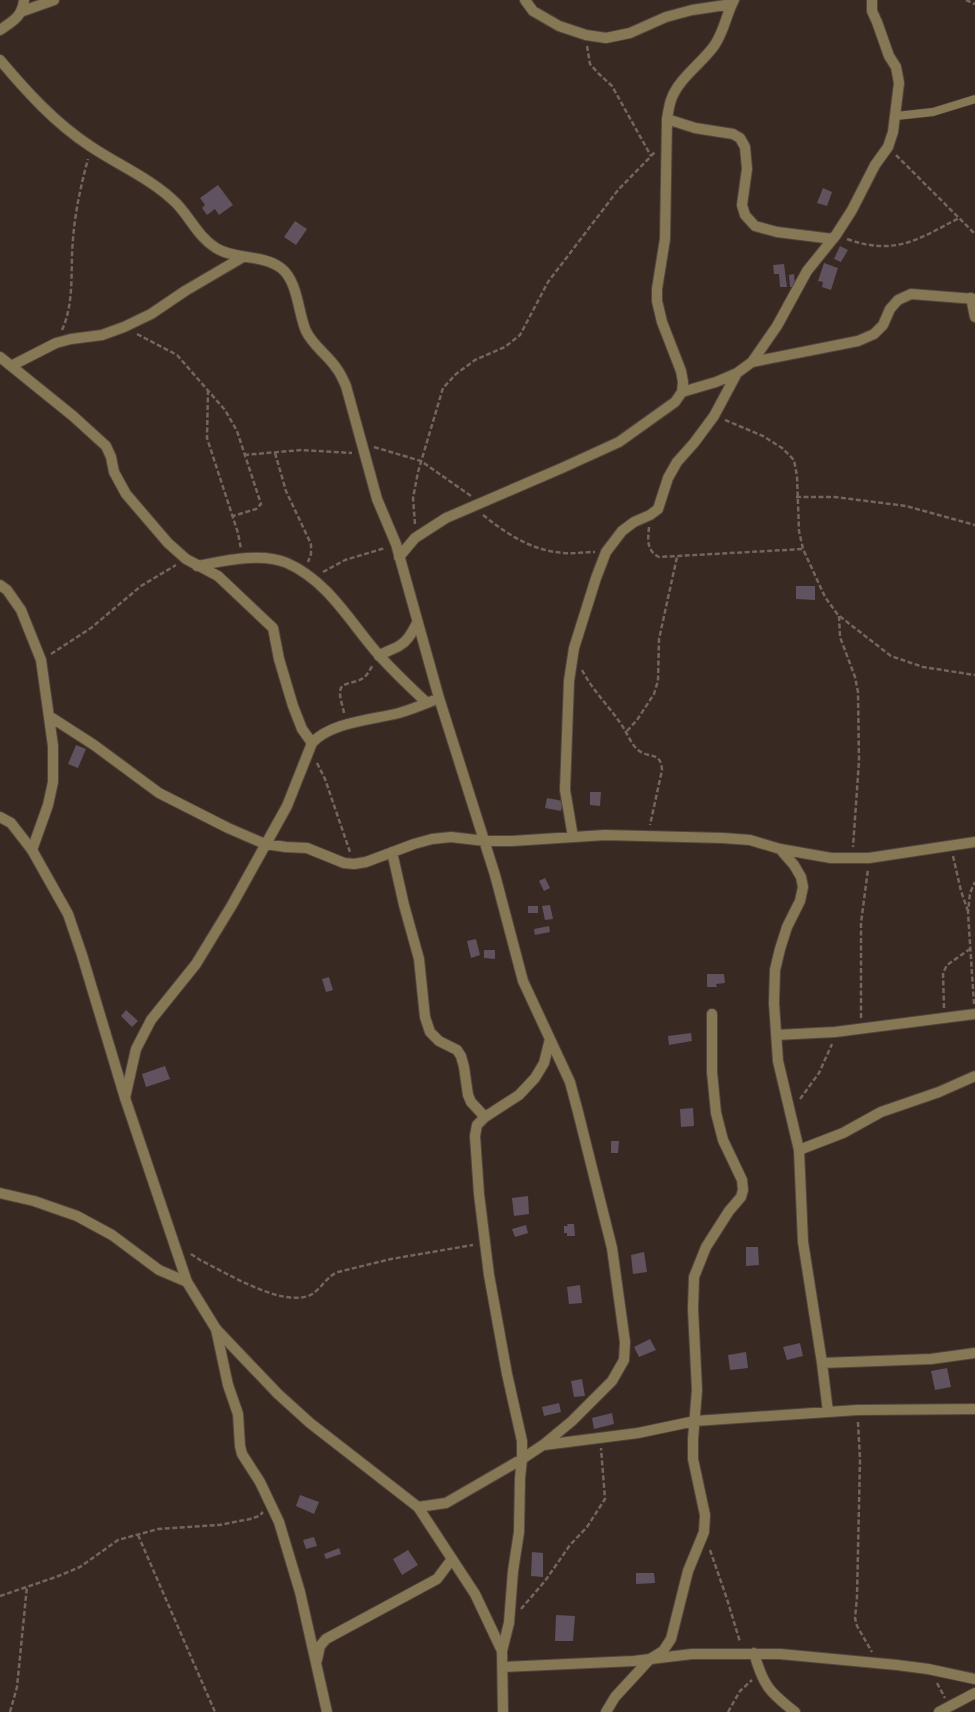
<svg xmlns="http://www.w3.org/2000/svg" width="975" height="1712" viewBox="0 0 975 1712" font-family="Inter,sans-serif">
<rect width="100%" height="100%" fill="#382922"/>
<path fill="#60525e" d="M218,185L233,205L219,215L215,209L207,215L202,208L205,205L200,198Z
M823,188L832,192L827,206L817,203Z
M295,221L307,229L296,245L284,237Z
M840,246L848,250L841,262L834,259Z
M824,263L838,268L831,290L822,287L823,282L818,281Z
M784,264L787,287H780L779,274H774L773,265Z
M794,274L795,287H790L789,275Z
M796,586H815V600L796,599Z
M76,745L86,749L78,768L68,764Z
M590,792H601L600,806L590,805Z
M547,798L563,801L561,811L545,808Z
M545,878L550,888L544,891L539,881Z
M550,905L553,919L545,920L542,906Z
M528,906H538V913H528Z
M549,926L550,932L535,935L534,929Z
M476,939L480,955L471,958L467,941Z
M484,950H495V959L484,958Z
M707,974H724L725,983L716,984L717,987H707Z
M329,977L333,990L326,992L322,979Z
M126,1010L138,1021L132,1027L121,1016Z
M691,1033L692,1041L669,1045L668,1036Z
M165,1066L170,1079L146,1087L142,1074Z
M693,1108L694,1126L681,1127L680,1109Z
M611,1141H619L618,1153H611Z
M528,1196L529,1214L514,1216L512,1198Z
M567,1224H574L575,1236H567V1233H564V1226H568Z
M526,1225L528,1233L515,1237L512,1229Z
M746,1247H758L759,1265L746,1266Z
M644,1252L647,1272L633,1274L631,1255Z
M580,1285L582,1303L569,1304L567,1287Z
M650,1339L656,1350L639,1357L634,1347Z
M800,1343L803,1356L787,1360L783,1347Z
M746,1352L748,1368L730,1370L728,1355Z
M947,1368L951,1387L935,1390L931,1371Z
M582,1379L585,1396L574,1397L571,1381Z
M559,1403L561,1412L544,1416L542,1407Z
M612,1413L614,1424L594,1429L592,1418Z
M300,1495L319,1502L314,1514L296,1506Z
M314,1537L317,1546L306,1549L303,1540Z
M339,1548L341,1554L326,1559L324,1554Z
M408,1550L418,1565L402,1575L393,1559Z
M532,1552L543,1553V1577L531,1576Z
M636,1573H654L655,1583L636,1584Z
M556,1615L575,1616L573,1641H555Z"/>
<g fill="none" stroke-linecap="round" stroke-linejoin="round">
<defs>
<path id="service" d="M896,116L933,112L975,99"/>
<path id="minor" d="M525,0L533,11L559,26L586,35L606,38L630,33L666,17L692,10L732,4
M23,11L54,0
M0,30C13,21 22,17 24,0
M0,60C27,92 55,123 90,146C118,165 152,179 176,203C190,217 198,237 216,248C235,260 262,254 281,268C298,281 298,313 306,331C313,346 328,355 337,369C341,374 343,380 346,386L377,499L396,544L439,698L495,875L523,981L570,1082L578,1112L612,1248L625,1342L624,1360L612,1381L572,1421L543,1445L522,1459L446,1503L418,1507
M667,119L695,128L733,134L740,138L745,147L747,169L742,205L745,215L755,226L777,232L833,239
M971,298L975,317
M0,357L73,416L106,446L111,457L114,472L126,494L168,543L186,559L218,576L273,628L279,659L293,706L302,729L312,743
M752,362L858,341L874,334L883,325L890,309L898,300L911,294L975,299
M11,366L56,343L71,339L102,335L124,327L151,314L185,291L243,257
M682,392L716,382L737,373L752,362L777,326L807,271L836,235L852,210L875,165L888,147L893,132L899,83L896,67L889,56L877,22L872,11V0
M399,557L415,538L446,518L562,468L619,442L675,402L682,392L683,382L681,371L662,322L657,301V289L665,239L667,119C668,113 669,106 671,100C678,79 701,64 714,46C724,32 726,15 734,0
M197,566C224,561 261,552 287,563C328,581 350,622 378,654C393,671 410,687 427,703
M0,585L7,590L21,610L41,660L53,746V782L48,805L32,850
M379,656C386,651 392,650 399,646C408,641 412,632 417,623
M49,716L94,745L159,793L228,828L265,844L286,847L307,848L344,863L354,864L366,862L414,844L432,839L451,837L485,841H512L605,835L723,838L750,840L780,849L831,858H869L975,842
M573,837L565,790L569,681L574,648L596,578L606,552L622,531L634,522L650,515L658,509L668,478L677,462L694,443L714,416L737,373
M780,849L794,865L801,877L803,887L800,901L787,927L780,949L775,970L774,1003L778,1061L799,1150L803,1242L822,1363L828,1412
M392,852L404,905L419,959L425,1017L430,1032L439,1041L457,1050L461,1056L464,1067L468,1095L471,1102L485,1117
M776,1035L835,1032L975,1014
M125,1098L136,1049L151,1020L196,964L232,905L287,806L312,743C331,722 372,720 399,713C413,709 425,704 439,698
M799,1150L843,1133L881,1112L939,1092L975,1076
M0,1193L34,1201L77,1216L112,1235L159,1270L187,1282
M216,1329L228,1385L238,1414L240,1446L242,1454L260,1482L279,1522L300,1592L327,1712
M822,1363L931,1359L975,1353
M544,1445L638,1433L695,1421L857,1410L975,1409
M502,1651L509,1623L513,1571L519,1532L520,1478L522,1459V1441L507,1374L489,1275L479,1194L475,1136L477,1125L485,1117L519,1095L535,1078L544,1063L550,1039
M754,1653C763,1685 769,1692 795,1712
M317,1660L320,1646L326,1639L437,1579L452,1559
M606,1712L615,1697L650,1659L663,1651L671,1639L688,1571L704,1532L705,1515L693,1459V1439L697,1390L693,1309L694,1277L706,1247L729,1211L741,1197L743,1190L742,1180L723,1140L716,1113L712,1072V1014
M939,1712L975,1693"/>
<path id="tertiary" d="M0,817L11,823L32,850L68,914L82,955L125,1098L187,1282L216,1329L278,1394L310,1423L418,1507L475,1594L502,1651L503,1712
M503,1667L634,1661L692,1654H780L897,1665L928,1669L975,1679"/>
</defs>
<use href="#service" stroke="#53453e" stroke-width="9"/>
<use href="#minor" stroke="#53453e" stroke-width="12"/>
<use href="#tertiary" stroke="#53453e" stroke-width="12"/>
<path stroke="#73655f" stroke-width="2.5" stroke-dasharray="5 2.5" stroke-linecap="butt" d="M966,0L975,4
M587,46L590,64L599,74L612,86L651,156
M896,155L975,234
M847,239C895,256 917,240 959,218
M62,330C75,301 70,270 73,239C75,212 81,185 88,159
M137,334L177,355L225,410L237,431L261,504L256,509L233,516
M208,390L207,438L238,533L241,549
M725,420L763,436L782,448L794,460L797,476L799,531L803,549L825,597L838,615L891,656L923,667L975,675
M374,447L421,461L471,496
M275,453L286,491L311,544V554L308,562
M244,455L301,450L352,453
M796,497H835L906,506L975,525
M483,515C507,534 532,551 564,553C574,554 585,552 595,552
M415,524L413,498L418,472L443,388L456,374L475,360L505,347L520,335L548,282L618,190L656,151
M649,527C648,540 646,550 659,557L803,549
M323,572L345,560L385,548
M839,616L840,637L855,677L858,692L859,761L853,847
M51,654L91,628L141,586L176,565
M582,670C593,691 608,705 621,724C627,732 630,743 638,750C649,759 661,751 662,770L650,825
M344,713C343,706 338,695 341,688C344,682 357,683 363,678C368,675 370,669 373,665
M627,731L637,720L654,694L658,681L659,639L677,557
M317,763L325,779L350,852
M953,856L961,891L968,911
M974,1004L968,913L970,893L975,882
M944,1008L943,973L947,965L970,949
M861,1018V923L868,869
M800,1099L819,1073L832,1044
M191,1254L200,1260C227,1273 279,1306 308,1296C321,1291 325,1277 338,1272L391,1259L473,1245
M858,1422L860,1459L857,1597L855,1618L857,1626L872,1652
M138,1535L215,1712
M710,1550L727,1599L740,1642
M0,1596L56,1577L80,1567L118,1540L158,1529L219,1525L250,1519L259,1516L263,1512
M521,1609L545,1581L570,1545L587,1527L605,1499L601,1448
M937,1683L945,1698
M10,1712L17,1687L27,1586
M728,1712L740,1691L752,1680"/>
<use href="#service" stroke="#867854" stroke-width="8"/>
<use href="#minor" stroke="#867854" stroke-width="10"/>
<use href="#tertiary" stroke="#867854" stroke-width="10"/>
</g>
</svg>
